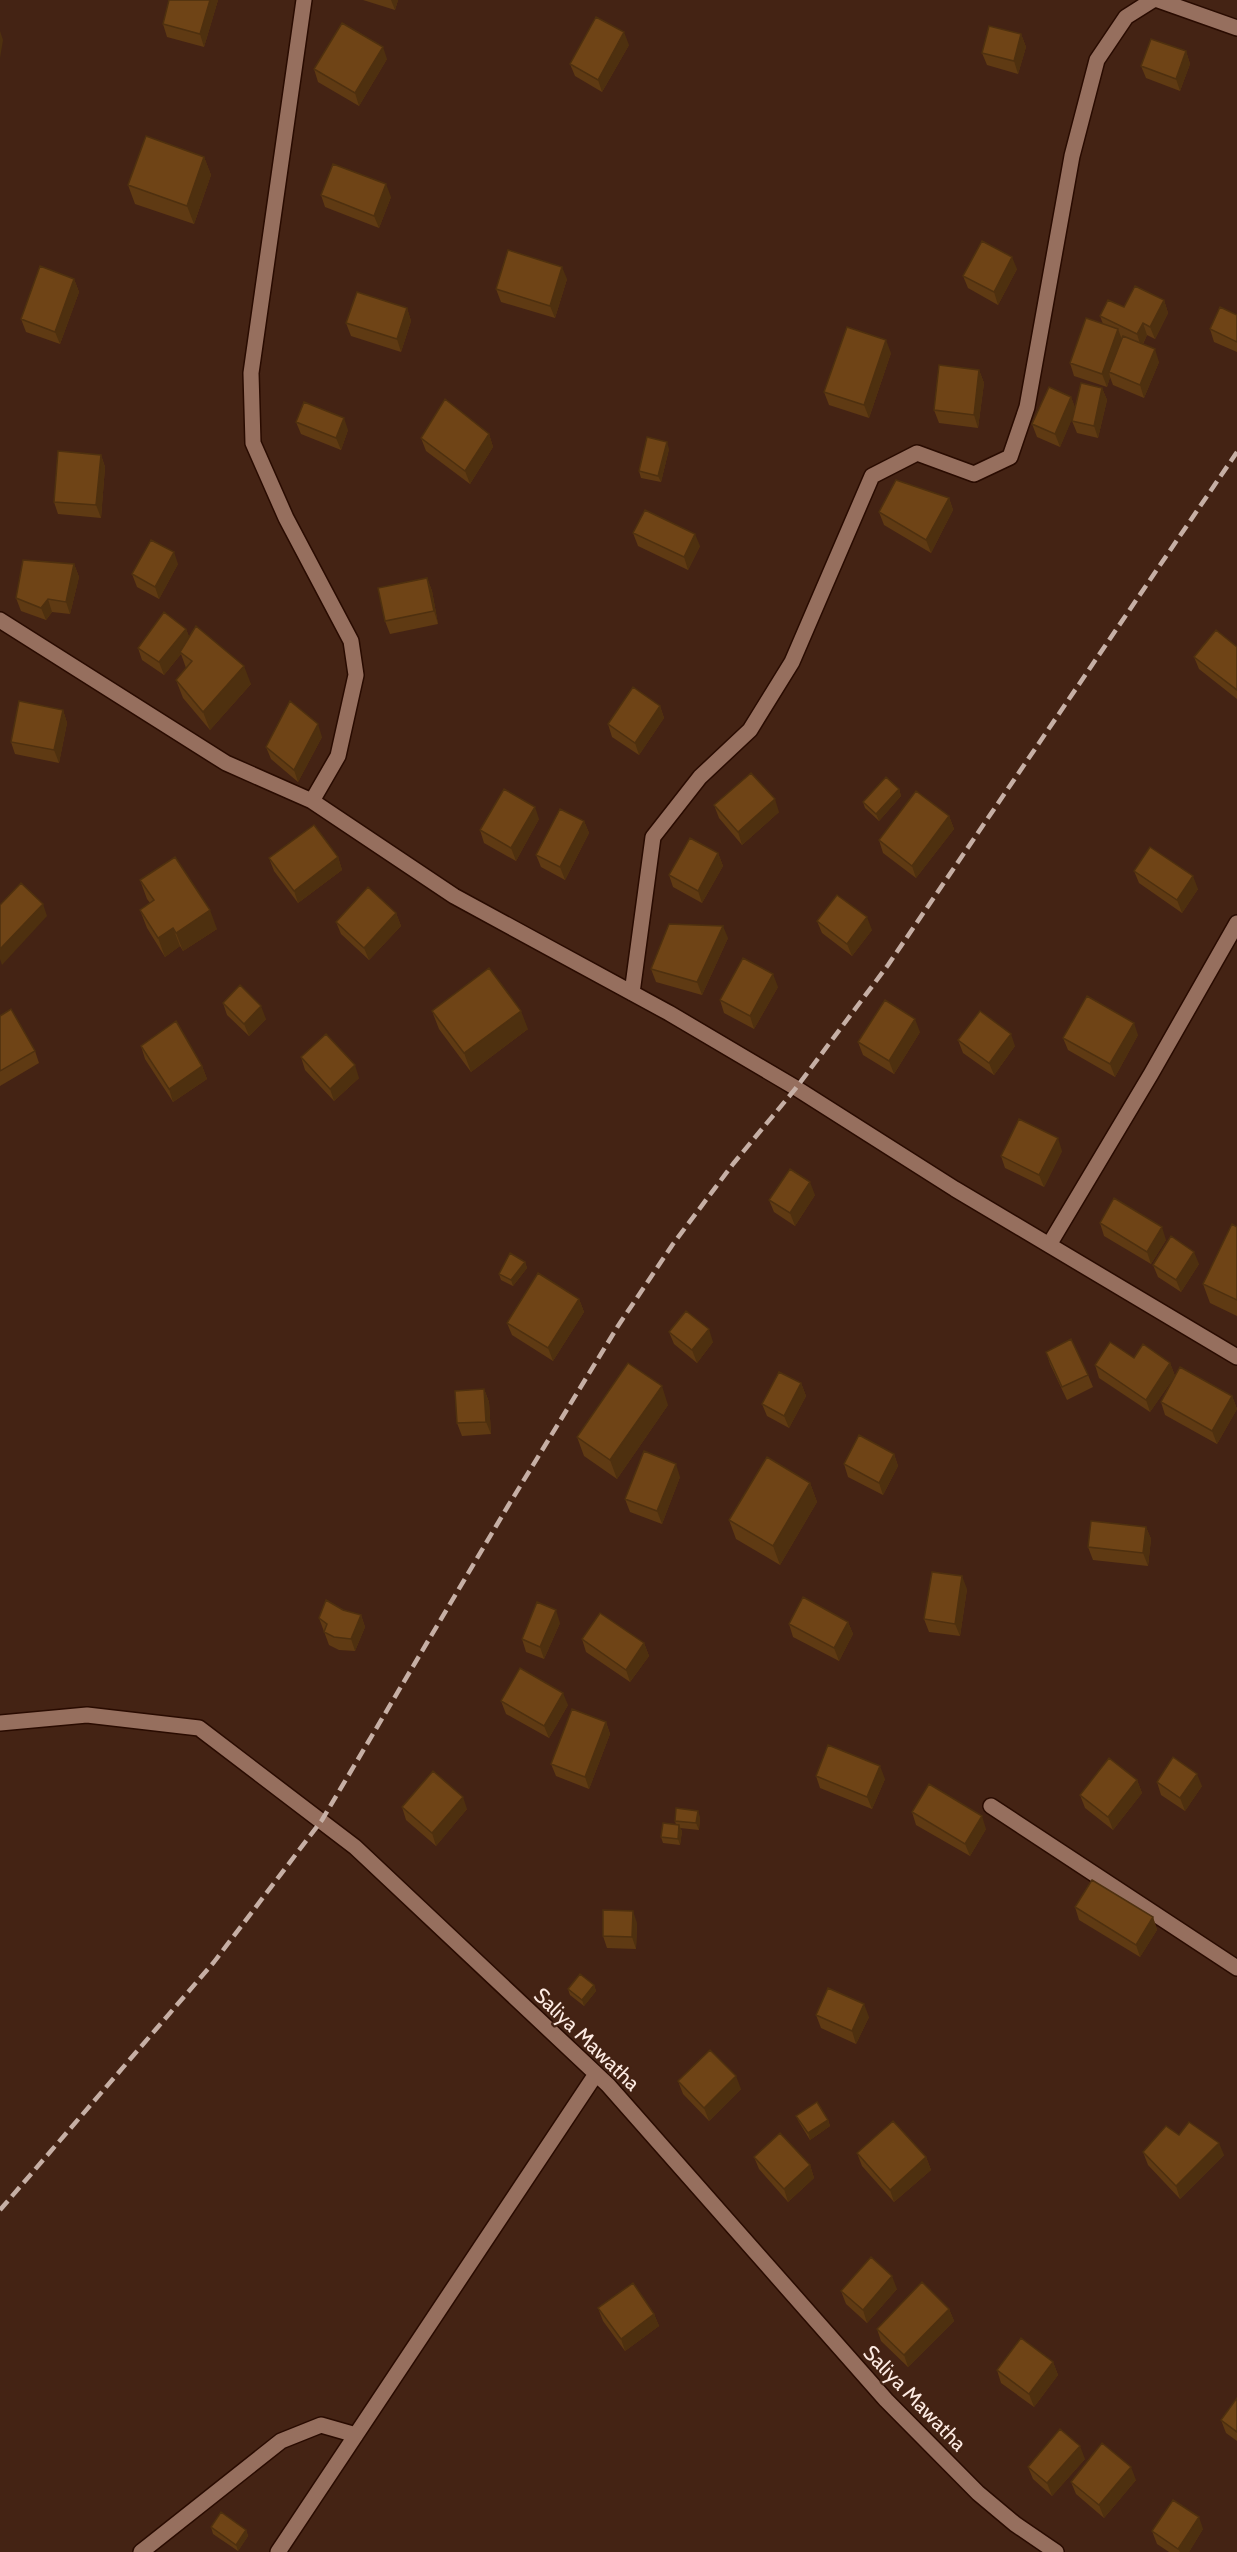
<svg xmlns="http://www.w3.org/2000/svg" width="1237" height="2552" viewBox="0 0 1237 2552" font-family="Cabin,sans-serif">
<rect width="100%" height="100%" fill="#442314"/>
<g fill="none" stroke-linecap="round" stroke-linejoin="round">
<defs>
<path id="street" d="M304,0L251,373L253,443L286,518L351,641L356,675L338,756L312,801
M1158,0L1237,28
M0,620L226,763L312,801L454,896L669,1013L796,1088L955,1189L1237,1357
M632,993L653,837L700,777L750,730L792,662L872,476L917,453L974,474L1010,457L1027,407L1072,156L1097,60L1126,17L1153,0
M1049,1245L1151,1074L1237,923
M0,1723L87,1715L199,1728L355,1847L608,2085L886,2400L978,2493L1015,2524L1056,2552
M991,1806L1237,1968
M141,2552L281,2441L321,2425L356,2435
M278,2552L596,2074"/>
</defs>
<use href="#street" stroke="#290b00" stroke-width="18"/>
<use href="#street" stroke="#966f5e" stroke-width="15"/>
<path stroke="#c6afa5" stroke-width="4.5" stroke-dasharray="12 6" stroke-linecap="butt" d="M0,2210L214,1962L322,1820L508,1506L618,1326L673,1244L733,1164L796,1088L888,965L1237,452"/>
</g>
<path fill="#5f3a13" d="M169,0H218L204,47L167,37L163,24Z
M363,0H398L395,10Z
M1021,34L1026,47L1018,74L987,65L982,53Z
M629,45L602,92L575,76L570,64Z
M1186,51L1190,64L1180,91L1146,78L1141,66Z
M387,59L359,106L318,82L314,69Z
M204,157L211,175L194,224L135,204L128,185Z
M321,195L391,197L379,228L325,207Z
M1017,269L998,305L968,288L963,276Z
M74,279L79,292L60,344L26,332L21,319Z
M567,279L555,318L501,302L496,289Z
M1164,300L1168,313L1155,339L1147,335L1143,344L1159,362L1144,398L1113,385L1110,377L1107,387L1074,376L1070,363L1103,324L1100,316L1124,307Z
M407,308L411,321L401,352L351,336L346,323Z
M1237,315V352L1214,342L1210,329Z
M891,353L869,418L829,405L824,392Z
M979,370L984,383L978,428L939,423L934,410Z
M1102,388L1107,400L1098,438L1077,433L1072,421L1073,416L1060,447L1037,437L1032,424L1071,397L1075,408Z
M296,422L348,430L341,450L301,434Z
M489,434L493,447L470,484L426,451L421,438Z
M669,449L661,482L641,478L639,471Z
M101,455L105,467L101,518L58,514L54,502Z
M949,498L953,510L931,553L884,525L879,512Z
M633,533L700,546L688,570L638,546Z
M74,564L79,577L70,614L52,612L46,620L21,611L16,598Z
M178,564L159,599L137,587L132,574Z
M427,578L432,591L438,624L390,634L385,621Z
M186,629L189,637L251,684L210,730L183,698L176,680L186,668L181,654L164,675L142,660L138,648Z
M1237,647V699L1199,669L1194,657Z
M660,706L664,718L639,755L612,737L608,724Z
M63,710L67,723L59,763L15,754L11,742Z
M322,737L298,782L271,759L266,747Z
M899,789L901,796L879,821L865,808L863,802Z
M714,805L779,812L742,845L719,818Z
M949,816L954,829L916,878L883,853L879,840Z
M539,819L516,861L484,843L480,830Z
M584,821L589,833L565,880L541,867L536,855Z
M718,853L723,866L702,903L673,887L669,875Z
M338,857L342,870L298,903L274,871L269,858Z
M1134,871L1198,889L1182,913L1139,883Z
M140,880L217,929L183,951L180,946L165,957L147,928L140,910L150,903L147,899Z
M396,913L401,926L369,960L341,934L336,922Z
M817,921L872,930L852,956L822,933Z
M728,938L702,995L656,982L651,969Z
M778,987L754,1029L724,1013L720,1000Z
M223,1003L266,1019L249,1036L227,1015Z
M432,1011L528,1029L471,1072L439,1029Z
M0,1016L35,1051L39,1063L0,1086Z
M920,1032L894,1074L863,1055L858,1042Z
M1138,1035L1115,1077L1068,1050L1063,1038Z
M958,1040L1015,1046L994,1075L963,1053Z
M141,1046L202,1066L207,1079L173,1102L145,1059Z
M301,1057L359,1078L334,1101L305,1070Z
M1062,1151L1044,1187L1005,1168L1001,1156Z
M815,1195L795,1226L774,1212L769,1200Z
M1100,1223L1166,1240L1151,1264L1104,1236Z
M1237,1227V1316L1210,1303L1203,1284Z
M525,1262L527,1268L513,1286L501,1280L499,1274Z
M1199,1264L1181,1292L1158,1277L1153,1265Z
M579,1299L584,1312L553,1361L512,1335L507,1323Z
M669,1332L713,1342L697,1363L674,1344Z
M1046,1352L1088,1375L1093,1387L1067,1400L1050,1364Z
M1134,1358L1170,1363L1175,1376L1150,1412L1099,1378L1095,1365Z
M801,1383L806,1396L789,1428L767,1416L762,1404Z
M484,1389L489,1402L491,1434L462,1436L457,1423Z
M1232,1396L1237,1409L1217,1444L1165,1415L1161,1402Z
M668,1405L617,1479L584,1456L577,1437Z
M894,1454L898,1466L883,1495L848,1477L844,1464Z
M680,1477L662,1524L630,1512L625,1499Z
M810,1483L817,1502L780,1565L736,1539L729,1520Z
M1146,1527L1151,1539L1148,1566L1093,1560L1088,1547Z
M967,1589L960,1636L929,1632L924,1619Z
M343,1610L361,1615L365,1627L355,1651L339,1650L329,1645L319,1618Z
M848,1622L853,1634L839,1661L793,1637L789,1624Z
M560,1623L544,1659L526,1652L522,1639Z
M582,1639L644,1643L649,1656L630,1682L586,1652Z
M501,1701L568,1705L549,1738L506,1714Z
M606,1722L610,1734L589,1789L556,1776L551,1764Z
M816,1776L885,1779L872,1809L820,1788Z
M1137,1780L1142,1793L1113,1830L1085,1808L1080,1795Z
M1157,1782L1202,1786L1185,1811L1161,1795Z
M402,1807L467,1809L436,1846L406,1820Z
M912,1812L986,1829L970,1856L916,1825Z
M700,1817L699,1830L680,1828L682,1831L680,1845L663,1843L661,1837L676,1825L675,1821Z
M1075,1907L1153,1917L1157,1930L1140,1957L1079,1920Z
M637,1923L636,1949L607,1948L603,1936Z
M594,1985L596,1991L584,2006L570,1995L568,1989Z
M816,2015L869,2017L856,2044L821,2028Z
M678,2081L741,2089L709,2121L683,2094Z
M796,2116L828,2120L830,2126L810,2140L799,2122Z
M1179,2135L1224,2155L1180,2199L1148,2165L1143,2152Z
M857,2153L926,2157L931,2170L894,2202L862,2166Z
M754,2157L810,2165L814,2178L788,2202L759,2169Z
M897,2289L867,2323L846,2304L841,2291Z
M598,2308L654,2314L659,2326L625,2351L603,2321Z
M949,2309L954,2321L908,2367L881,2341L877,2329Z
M1053,2362L1058,2375L1034,2407L1001,2383L997,2370Z
M1237,2398V2441L1226,2433L1221,2420Z
M1085,2459L1052,2496L1033,2479L1028,2467Z
M1136,2480L1104,2518L1076,2494L1071,2482Z
M211,2527L246,2530L248,2536L238,2551L213,2534Z
M1203,2529L1189,2552H1169L1157,2544L1152,2531Z"/>
<path fill="#4e300f" d="M210,0H218L204,47L200,34Z
M391,0H398L395,10Z
M0,31L3,40L0,58Z
M624,32L629,45L602,92L598,80Z
M1021,34L1026,47L1018,74L1014,61Z
M383,47L387,59L359,106L355,93Z
M1186,51L1190,64L1180,91L1176,79Z
M204,157L211,175L194,224L187,206Z
M386,184L391,197L379,228L374,216Z
M1012,257L1017,269L998,305L994,292Z
M562,267L567,279L555,318L550,306Z
M74,279L79,292L60,344L55,332Z
M1164,300L1168,313L1155,339L1150,327Z
M407,308L411,321L401,352L397,339Z
M1143,323L1147,335L1141,347L1137,334Z
M1118,329L1123,342L1109,372L1110,377L1107,387L1102,374Z
M886,340L891,353L869,418L864,405Z
M1155,349L1159,362L1144,398L1140,385Z
M979,370L984,383L978,428L974,415Z
M1102,388L1107,400L1098,438L1094,426Z
M1071,397L1076,410L1060,447L1055,434Z
M344,418L348,430L341,450L336,438Z
M489,434L493,447L470,484L465,471Z
M667,442L669,449L661,482L658,476Z
M101,455L105,467L101,518L96,505Z
M949,498L953,510L931,553L926,540Z
M695,534L700,546L688,570L684,557Z
M174,552L178,564L159,599L155,587Z
M74,564L79,577L70,614L66,602Z
M427,578L432,591L438,624L434,611Z
M48,599L52,612L46,620L41,608Z
M186,629L191,641L180,652L181,654L164,675L159,662Z
M244,666L251,684L210,730L203,712Z
M660,706L664,718L639,755L635,743Z
M63,710L67,723L59,763L54,750Z
M318,724L322,737L298,782L294,770Z
M899,789L901,796L879,821L876,814Z
M775,799L779,812L742,845L738,832Z
M535,807L539,819L516,861L511,848Z
M949,816L954,829L916,878L912,866Z
M584,821L589,833L565,880L560,867Z
M718,853L723,866L702,903L698,891Z
M338,857L342,870L298,903L294,891Z
M1193,876L1198,889L1182,913L1177,900Z
M43,904L47,916L2,965L0,959V949Z
M210,910L217,929L183,951L176,933Z
M396,913L401,926L369,960L364,948Z
M867,917L872,930L852,956L847,944Z
M723,926L728,938L702,995L697,982Z
M173,928L180,946L165,957L158,938Z
M773,974L778,987L754,1029L750,1016Z
M261,1006L266,1019L249,1036L244,1024Z
M521,1011L528,1029L471,1072L464,1053Z
M915,1019L920,1032L894,1074L889,1061Z
M1134,1023L1138,1035L1115,1077L1110,1064Z
M1011,1034L1015,1046L994,1075L989,1063Z
M355,1065L359,1078L334,1101L330,1089Z
M202,1066L207,1079L173,1102L169,1089Z
M1058,1138L1062,1151L1044,1187L1039,1175Z
M810,1182L815,1195L795,1226L790,1213Z
M1162,1227L1166,1240L1151,1264L1147,1252Z
M1194,1252L1199,1264L1181,1292L1176,1280Z
M525,1262L527,1268L513,1286L511,1280Z
M579,1299L584,1312L553,1361L548,1348Z
M709,1329L713,1342L697,1363L692,1350Z
M1170,1363L1175,1376L1150,1412L1146,1400Z
M801,1383L806,1396L789,1428L784,1416Z
M662,1386L668,1405L617,1479L610,1460Z
M484,1389L489,1402L491,1434L486,1422Z
M1232,1396L1237,1409L1217,1444L1212,1431Z
M894,1454L898,1466L883,1495L879,1483Z
M676,1464L680,1477L662,1524L657,1511Z
M810,1483L817,1502L780,1565L773,1546Z
M1146,1527L1151,1539L1148,1566L1143,1553Z
M962,1576L967,1589L960,1636L955,1624Z
M556,1610L560,1623L544,1659L540,1647Z
M361,1615L365,1627L355,1651L351,1639Z
M848,1622L853,1634L839,1661L834,1648Z
M644,1643L649,1656L630,1682L626,1670Z
M563,1693L568,1705L549,1738L544,1726Z
M606,1722L610,1734L589,1789L585,1777Z
M880,1766L885,1779L872,1809L867,1797Z
M1197,1774L1202,1786L1185,1811L1180,1798Z
M1137,1780L1142,1793L1113,1830L1108,1817Z
M463,1797L467,1809L436,1846L432,1833Z
M698,1811L700,1817L699,1830L696,1823Z
M982,1816L986,1829L970,1856L965,1844Z
M679,1825L682,1831L680,1845L678,1839Z
M633,1911L637,1923L636,1949L632,1937Z
M1153,1917L1157,1930L1140,1957L1136,1945Z
M594,1985L596,1991L584,2006L582,2000Z
M864,2004L869,2017L856,2044L852,2031Z
M736,2076L741,2089L709,2121L704,2108Z
M828,2120L830,2126L810,2140L808,2133Z
M1219,2143L1224,2155L1180,2199L1176,2186Z
M926,2157L931,2170L894,2202L890,2190Z
M810,2165L814,2178L788,2202L784,2189Z
M892,2276L897,2289L867,2323L863,2310Z
M949,2309L954,2321L908,2367L904,2355Z
M654,2314L659,2326L625,2351L621,2339Z
M1053,2362L1058,2375L1034,2407L1029,2394Z
M1080,2446L1085,2459L1052,2496L1047,2483Z
M1131,2467L1136,2480L1104,2518L1099,2505Z
M1199,2517L1203,2529L1189,2552H1180L1178,2549Z
M246,2530L248,2536L238,2551L236,2545Z"/>
<path fill="#6f4416" stroke="#4e300f" stroke-width="1.5" d="M169,0H210L200,34L163,24Z
M596,17L624,32L598,80L570,64Z
M342,23L383,47L355,93L314,69Z
M989,26L1021,34L1014,61L982,53Z
M1151,39L1186,51L1176,79L1141,66Z
M146,136L204,157L187,206L128,185Z
M333,164L386,184L374,216L321,195Z
M982,241L1012,257L994,292L963,276Z
M508,250L562,267L550,306L496,289Z
M40,266L74,279L55,332L21,319Z
M1135,286L1164,300L1150,327L1143,323L1137,334L1100,316L1108,300L1124,307Z
M357,292L407,308L397,339L346,323Z
M1220,307L1237,315V342L1210,329Z
M1086,318L1118,329L1102,374L1070,363Z
M847,327L886,340L864,405L824,392Z
M1123,336L1155,349L1140,385L1109,372Z
M939,365L979,370L974,415L934,410Z
M1081,383L1102,388L1094,426L1072,421Z
M1049,387L1071,397L1055,434L1032,424Z
M445,399L489,434L465,471L421,438Z
M304,402L344,418L336,438L296,422Z
M647,437L667,442L658,476L639,471Z
M58,451L101,455L96,505L54,502Z
M896,480L949,498L926,540L879,512Z
M645,510L695,534L684,557L633,533Z
M151,540L174,552L155,587L132,574Z
M23,560L74,564L66,602L48,599L41,608L16,598Z
M427,578L434,611L385,621L378,588Z
M164,612L186,629L159,662L138,648Z
M196,626L244,666L203,712L176,680L192,661L180,652Z
M1216,630L1237,647V690L1194,657Z
M633,687L660,706L635,743L608,724Z
M19,701L63,710L54,750L11,742Z
M290,701L318,724L294,770L266,747Z
M751,773L775,799L738,832L714,805Z
M886,777L899,789L876,814L863,802Z
M504,789L535,807L511,848L480,830Z
M916,791L949,816L912,866L879,840Z
M560,809L584,821L560,867L536,855Z
M314,825L338,857L294,891L269,858Z
M690,838L718,853L698,891L669,875Z
M1150,847L1193,876L1177,900L1134,871Z
M175,857L210,910L176,933L173,928L158,938L140,910L154,900L140,880Z
M21,883L43,904L0,949V905Z
M368,887L396,913L364,948L336,922Z
M837,895L867,917L847,944L817,921Z
M669,924L723,926L697,982L651,969Z
M743,958L773,974L750,1016L720,1000Z
M489,968L521,1011L464,1053L432,1011Z
M240,985L261,1006L244,1024L223,1003Z
M1087,996L1134,1023L1110,1064L1063,1038Z
M885,1000L915,1019L889,1061L858,1042Z
M11,1009L35,1051L0,1071V1016Z
M980,1011L1011,1034L989,1063L958,1040Z
M176,1021L202,1066L169,1089L141,1046Z
M326,1034L355,1065L330,1089L301,1057Z
M1019,1119L1058,1138L1039,1175L1001,1156Z
M790,1169L810,1182L790,1213L769,1200Z
M1114,1198L1162,1227L1147,1252L1100,1223Z
M1232,1224L1237,1227V1300L1203,1284Z
M1171,1236L1194,1252L1176,1280L1153,1265Z
M510,1253L525,1262L511,1280L499,1274Z
M538,1273L579,1299L548,1348L507,1323Z
M686,1311L709,1329L692,1350L669,1332Z
M1071,1339L1088,1375L1062,1387L1046,1352Z
M1110,1342L1134,1358L1143,1344L1170,1363L1146,1400L1095,1365Z
M628,1363L662,1386L610,1460L577,1437Z
M1180,1367L1232,1396L1212,1431L1161,1402Z
M779,1372L801,1383L784,1416L762,1404Z
M484,1389L486,1422L457,1423L455,1391Z
M859,1435L894,1454L879,1483L844,1464Z
M644,1451L676,1464L657,1511L625,1499Z
M767,1457L810,1483L773,1546L729,1520Z
M1091,1521L1146,1527L1143,1553L1088,1547Z
M932,1572L962,1576L955,1624L924,1619Z
M803,1597L848,1622L834,1648L789,1624Z
M326,1600L343,1610L361,1615L351,1639L334,1637L324,1632L327,1624L319,1618Z
M537,1602L556,1610L540,1647L522,1639Z
M600,1613L644,1643L626,1670L582,1639Z
M520,1668L563,1693L544,1726L501,1701Z
M572,1709L606,1722L585,1777L551,1764Z
M828,1745L880,1766L867,1797L816,1776Z
M1173,1757L1197,1774L1180,1798L1157,1782Z
M1109,1758L1137,1780L1108,1817L1080,1795Z
M433,1771L463,1797L432,1833L402,1807Z
M929,1784L982,1816L965,1844L912,1812Z
M676,1808L698,1811L696,1823L675,1821Z
M663,1823L679,1825L678,1839L661,1837Z
M1092,1880L1153,1917L1136,1945L1075,1907Z
M603,1910L633,1911L632,1937L603,1936Z
M580,1974L594,1985L582,2000L568,1989Z
M828,1988L864,2004L852,2031L816,2015Z
M710,2050L736,2076L704,2108L678,2081Z
M817,2102L828,2120L808,2133L796,2116Z
M893,2121L926,2157L890,2190L857,2153Z
M1189,2122L1219,2143L1176,2186L1143,2152L1166,2126L1179,2135Z
M780,2133L810,2165L784,2189L754,2157Z
M871,2257L892,2276L863,2310L841,2291Z
M922,2282L949,2309L904,2355L877,2329Z
M633,2283L654,2314L621,2339L598,2308Z
M1021,2338L1053,2362L1029,2394L997,2370Z
M1237,2398V2432L1221,2420Z
M1060,2429L1080,2446L1047,2483L1028,2467Z
M1102,2443L1131,2467L1099,2505L1071,2482Z
M1173,2500L1199,2517L1178,2549L1152,2531Z
M221,2512L246,2530L236,2545L211,2527Z"/>
<g text-anchor="middle" dominant-baseline="central" stroke-width="4.5" stroke-linejoin="round" paint-order="stroke">
<g font-size="21" fill="#fdebe3" stroke="#442314">
<text transform="translate(587 2039) rotate(44)">Saliya Mawatha</text>
<text transform="translate(915 2398) rotate(46)">Saliya Mawatha</text>
</g>
</g>
</svg>
